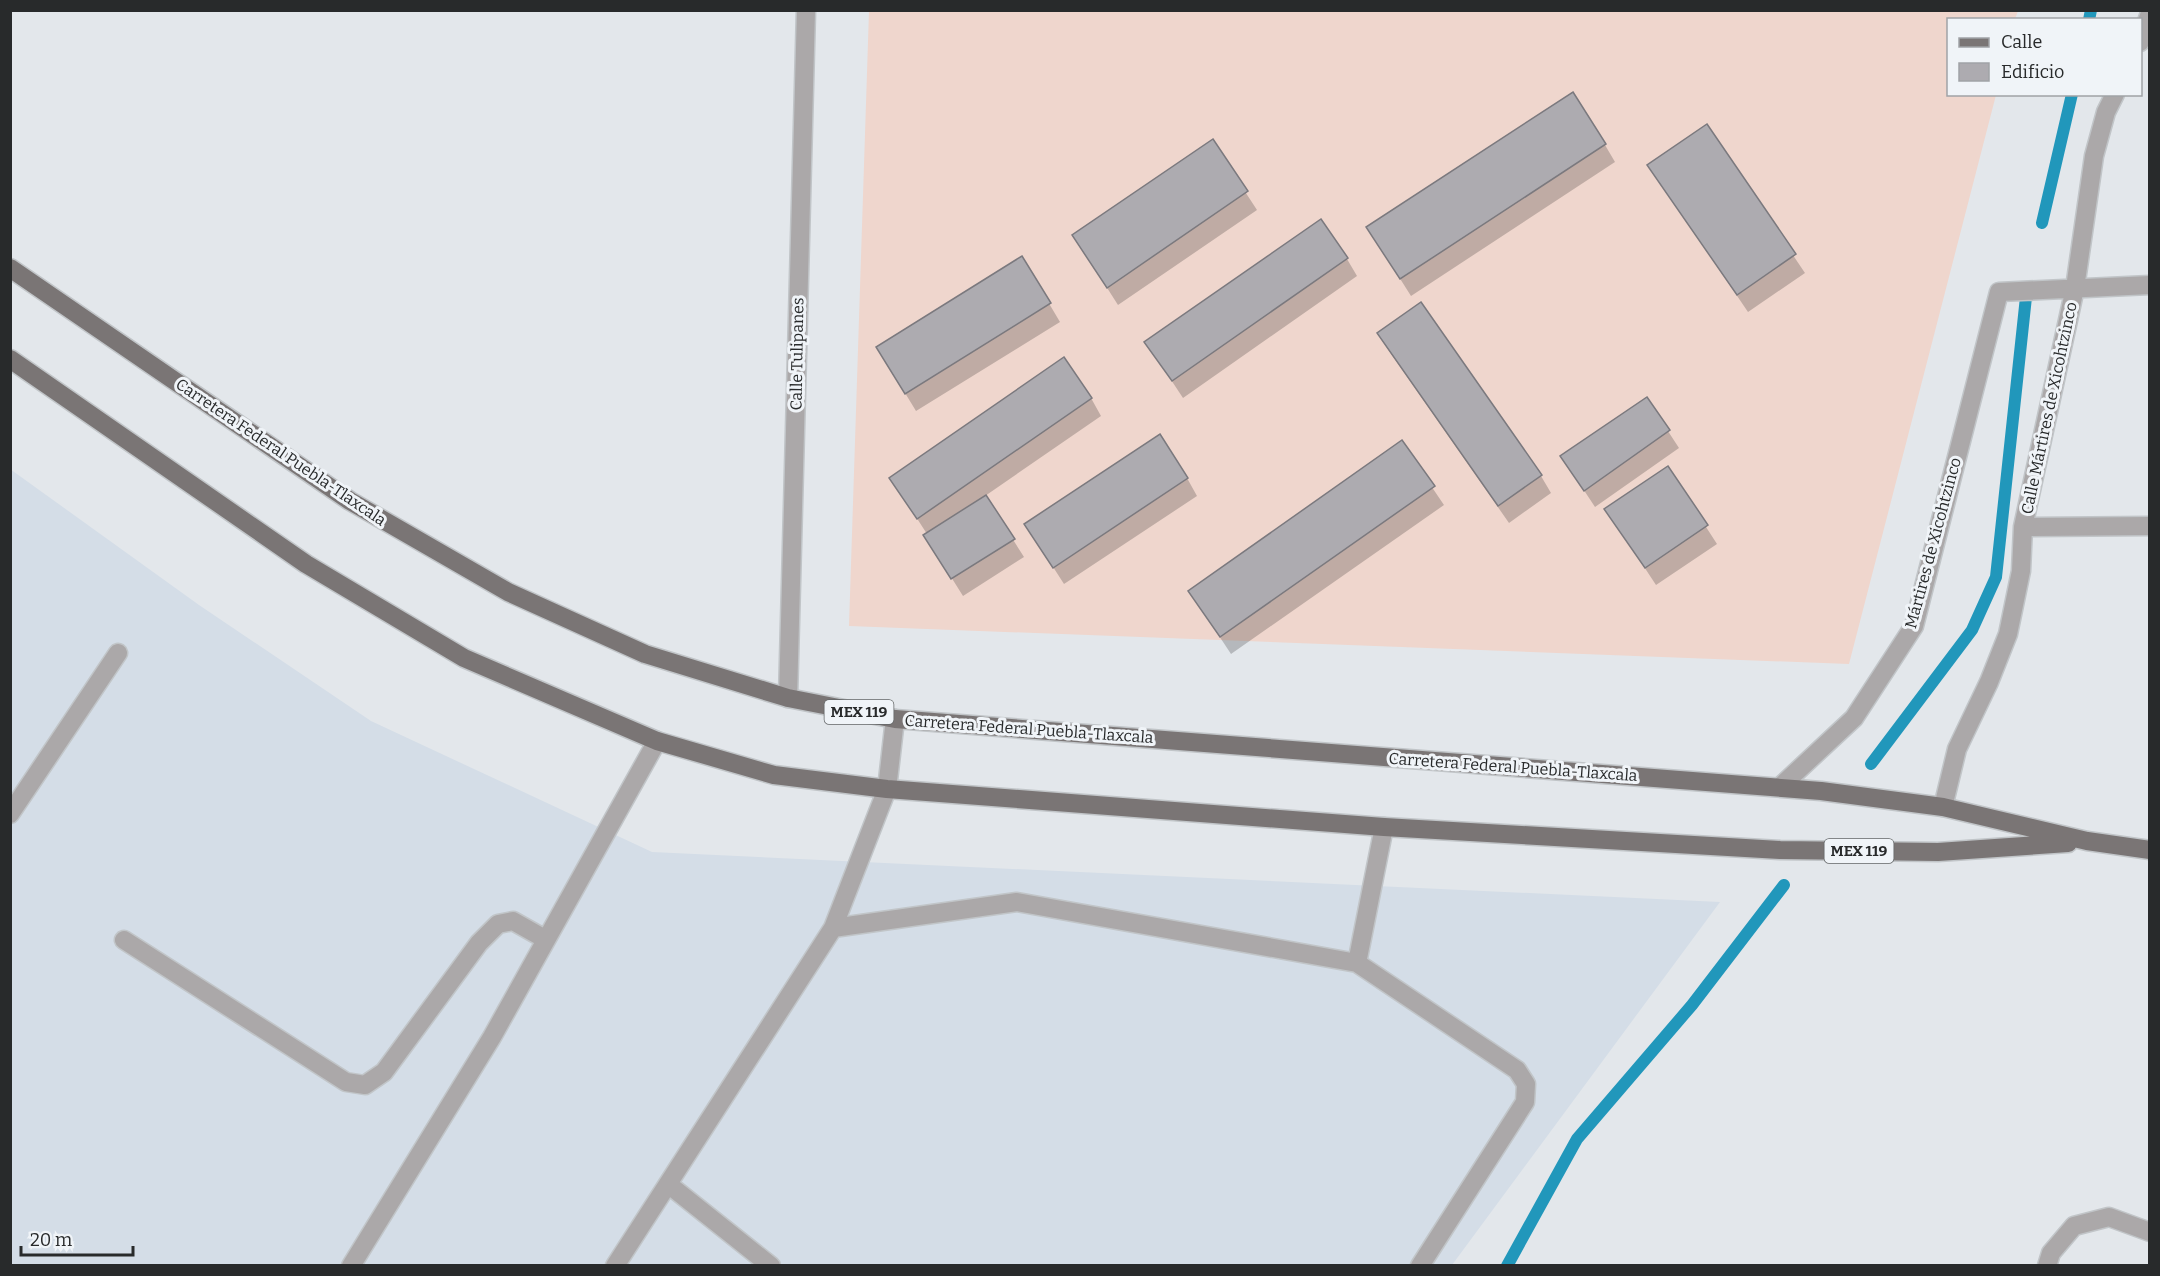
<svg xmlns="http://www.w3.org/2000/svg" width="2160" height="1276" viewBox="0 0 2160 1276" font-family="Bitter,serif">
<rect width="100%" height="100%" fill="#e3e7eb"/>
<path fill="#d4dde7" d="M10,469L199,605L371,721L652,852L1720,902L1452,1265H11Z"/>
<path fill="#efd6cd" d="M869,11H2018L2015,19L1948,20V94L1996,95L1849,664L849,626Z"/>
<path fill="#0003" d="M1706,126L1805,273L1748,312L1649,166Z
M1212,141L1257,210L1118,305L1074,236Z
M1605,145L1615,162L1411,296L1368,228Z
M1022,258L1060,322L916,411L888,365Z
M1347,259L1357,276L1183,398L1146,342Z
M1421,304L1541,476L1551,493L1509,523L1389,351L1379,334Z
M1091,398L1101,416L985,496L1024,557L963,596L936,553L927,534L891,478Z
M1647,399L1679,448L1595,507L1562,457Z
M1402,443L1444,505L1231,654L1190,592Z
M1668,468L1717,544L1656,585L1606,509Z
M1187,478L1197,496L1064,584L1037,542Z"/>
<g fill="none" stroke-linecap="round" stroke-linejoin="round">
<path stroke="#2197bb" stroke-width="12" d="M2089,20L2091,10
M2042,223L2072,94
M1871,764L1972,630L1996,577L2026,297
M1507,1266L1577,1139L1692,1005L1784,885"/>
</g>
<path fill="#adabb0" stroke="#7b797e" stroke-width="1.5" d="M1573,92L1606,144L1400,279L1366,227Z
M1707,124L1796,254L1737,295L1647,165Z
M1213,139L1248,191L1107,288L1072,235Z
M1321,219L1348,258L1172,381L1144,342Z
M1022,256L1051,303L905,394L876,347Z
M1421,302L1542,475L1498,506L1377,333Z
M1064,357L1092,398L917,519L889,478Z
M1647,397L1670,430L1584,491L1560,456Z
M1160,434L1188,478L1053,568L1024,524Z
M1402,440L1435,486L1220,637L1188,591Z
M1668,466L1708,525L1645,568L1604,509Z
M986,495L1015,539L951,579L923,535Z"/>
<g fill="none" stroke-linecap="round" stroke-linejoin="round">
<defs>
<path id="lane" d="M10,814L118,653
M833,928L1017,902L1357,963L1517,1070L1526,1084L1525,1102L1420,1266
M124,940L346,1082L365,1085L384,1072L479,943L498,924L513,921L545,939
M1357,963L1384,827
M668,1184L771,1266
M351,1266L492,1037L657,741
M615,1266L833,928L887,789L895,719"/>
<path id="street" d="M2140,42L2150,13
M2023,527L2150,526
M788,698L806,10
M1780,787L1854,718L1914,626L1999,292L2150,285
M1943,807L1957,749L1989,682L2008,634L2021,571L2023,527L2075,288L2094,156L2106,112L2115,94
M2047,1266L2051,1253L2074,1226L2109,1217L2150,1232"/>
<path id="primary" d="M10,268L350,501L508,592L645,654L788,698L895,719L1821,791L1943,807L2087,841L2150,850
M10,359L306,564L464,658L657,741L774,775L887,789L1384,827L1780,850L1938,852L2068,843"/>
</defs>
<use href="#lane" stroke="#c1c5c8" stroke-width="21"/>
<use href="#street" stroke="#c1c5c8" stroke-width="21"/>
<use href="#primary" stroke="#c1c5c8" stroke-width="21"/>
<use href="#lane" stroke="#aba8a9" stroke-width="18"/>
<use href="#street" stroke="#aba8a9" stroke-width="18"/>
<use href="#primary" stroke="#7a7575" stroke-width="18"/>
</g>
<g text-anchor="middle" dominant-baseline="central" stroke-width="6" stroke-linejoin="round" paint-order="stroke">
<g fill="#f0f4f8" stroke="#646768" stroke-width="1.5">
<rect x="824.5" y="700" width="69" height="24" rx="4.5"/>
<rect x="1824.5" y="839" width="69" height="24" rx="4.5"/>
</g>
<g font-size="15" font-weight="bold" fill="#282a2b">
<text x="859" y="712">MEX 119</text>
<text x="1859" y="851">MEX 119</text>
</g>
<g font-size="16" fill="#282a2b" stroke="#f0f4f8">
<text transform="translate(797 354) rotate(-89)">Calle Tulipanes</text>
<text transform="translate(2049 408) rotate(-78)">Calle Mártires de Xicohtzinco</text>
<text transform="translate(281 452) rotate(34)">Carretera Federal Puebla-Tlaxcala</text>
<text transform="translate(1933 543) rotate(-75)">Mártires de Xicohtzinco</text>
<text transform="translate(1029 729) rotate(4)">Carretera Federal Puebla-Tlaxcala</text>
<text transform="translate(1513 767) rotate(4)">Carretera Federal Puebla-Tlaxcala</text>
</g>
</g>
<rect width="2160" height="1276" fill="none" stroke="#282a2b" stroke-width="24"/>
<rect x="1947" y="18" width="195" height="78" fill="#f0f4f8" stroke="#a0a3a6" stroke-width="1.5"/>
<rect x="1959" y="38" width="30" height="9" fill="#7a7575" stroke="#a0a3a6" stroke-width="1.5"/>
<text x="2001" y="48" font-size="18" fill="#282a2b">Calle</text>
<rect x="1959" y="63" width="30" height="18" fill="#adabb0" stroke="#a0a3a6" stroke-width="1.5"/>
<text x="2001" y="78" font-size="18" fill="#282a2b">Edificio</text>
<path d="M21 1246v9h112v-9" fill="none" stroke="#282a2b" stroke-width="3"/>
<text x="30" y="1246" font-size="18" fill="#282a2b" stroke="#f0f4f8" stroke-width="4.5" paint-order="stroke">20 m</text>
</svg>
